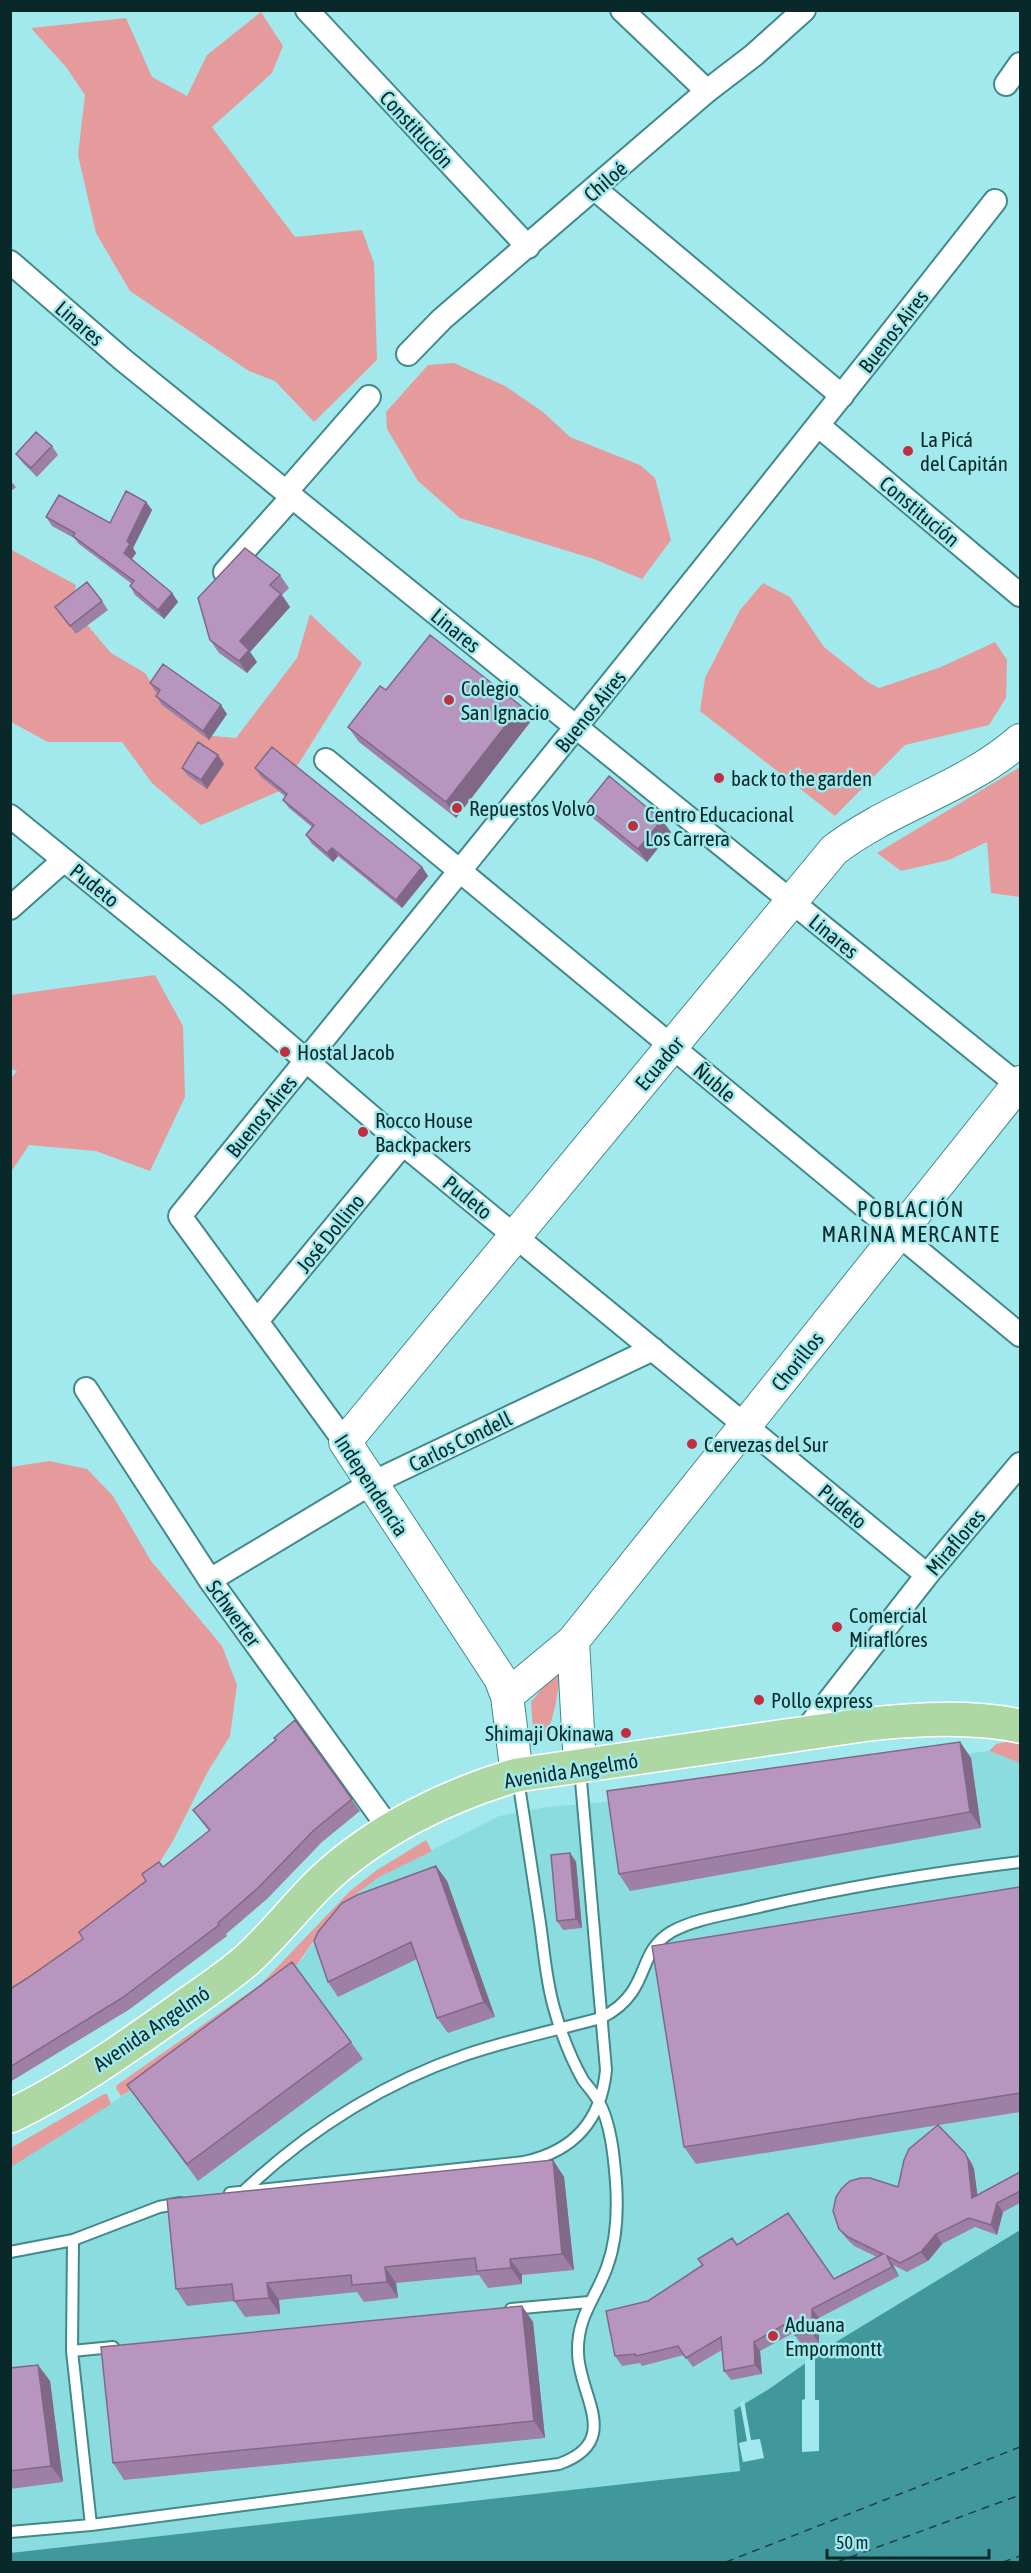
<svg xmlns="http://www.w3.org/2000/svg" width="1031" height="2573" viewBox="0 0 1031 2573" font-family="'Asap Condensed',sans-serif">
<rect width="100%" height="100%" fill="#a1e9ec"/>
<path fill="#8bdcdf" d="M989,1751L1020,1763V2230L831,2345L769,2389L734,2410L740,2471L11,2553L10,2167L143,2083L303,1958L328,1921L352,1897L379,1877L499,1816L547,1807L604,1802Z"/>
<path fill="#e59b9b" d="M261,12L283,46L272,73L212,127L295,237L362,230L374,263L377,360L314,422L275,381L249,371L130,291L96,233L78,155L85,95L66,67L31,28L126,18L152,77L187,96L207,55Z
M454,363L505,386L543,412L570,437L640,465L655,478L671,540L642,579L594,559L460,518L418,481L387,429L386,412L428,365Z
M10,549L76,585L71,606L111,653L145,673L166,706L213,736L236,738L297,658L310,614L362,663L282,790L201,825L152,783L122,742H48L11,722Z
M763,583L790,597L824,647L869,683L879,688L941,667L995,642L1007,660L1006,698L989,725L905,745L835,816L700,711L705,678L740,610Z
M1020,767V897L991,893L987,842L949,860L901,871L877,853Z
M155,975L183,1026L185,1097L150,1171L96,1151L29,1145L11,1172V1078L17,1071L11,1069V995Z
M49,1461L87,1469L113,1496L151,1561L222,1646L237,1685L230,1736L207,1773L173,1841L153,1873L130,1901L98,1931L11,1995V1467Z
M560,1667C560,1683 554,1726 543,1737H539L533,1731L531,1702Z
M1010,1741L1020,1743V1763L989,1751L996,1744Z
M426,1840L432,1851L379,1877L352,1897L328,1921L288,1977L143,2083L121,2096L116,2088L117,2085L261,1984L350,1891L377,1870Z
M104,2094H107L111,2104L11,2167V2148Z"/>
<path fill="#41989c" d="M1020,2230V2562H11L10,2553L740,2471L734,2410L769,2389L831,2345Z"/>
<path fill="#a1e9ec" d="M815,2354V2400H819V2451L802,2452V2400L805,2399V2360Z
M744,2400L751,2440L760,2439L764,2458L743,2462L739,2443L747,2441L740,2403Z"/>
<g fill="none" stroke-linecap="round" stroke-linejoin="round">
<path stroke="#233f40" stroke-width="1.5" stroke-dasharray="8 6" stroke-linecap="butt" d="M726,2562L1020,2447
M837,2562L1020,2495
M1003,2562L1020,2556"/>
<defs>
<path id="lane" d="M245,2190C309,2130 381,2084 465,2055C509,2040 556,2030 601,2018C613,2012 624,2004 632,1992C647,1970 645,1948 671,1932C694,1919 725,1915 750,1909C839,1888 930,1873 1020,1862
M230,2193L524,2162C574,2151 601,2121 606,2070L580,1769
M73,2240L72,2351L91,2525
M10,2252L73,2240L159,2207L180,2203
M511,2309L589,2302
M72,2351L113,2347
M10,2532L91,2525L559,2464C624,2441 578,2395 578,2352C577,2316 596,2298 607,2267C617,2240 618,2211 616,2182C614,2157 611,2124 599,2102C595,2094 588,2087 583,2080C570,2057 561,2033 554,2008C546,1981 544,1951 540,1923C533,1875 525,1827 518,1779"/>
<path id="street" d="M307,10L528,247
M622,10L707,91
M1006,84L1020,64
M595,189L842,396
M10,262L122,359L1018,1085
M408,354L442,319L707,91L754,55L804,10
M819,426L1020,595
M286,492L369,397
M225,572L292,497
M326,760L1020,1335
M10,816L229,994L403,1144L927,1575
M10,908L64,860
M257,1321L403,1144
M86,1389L210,1580L391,1831
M345,1442L180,1216C453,879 727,543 995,201
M210,1580L370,1484L653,1349
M803,1734L927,1575L1020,1464"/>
<path id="secondary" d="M573,1641L580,1766
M507,1696L573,1641L1020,1082
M517,1775L507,1696L500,1678L345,1442L834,850C891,806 966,788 1020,740"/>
<path id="primary" d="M10,2116C67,2089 120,2052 172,2015C197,1997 224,1980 248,1959C275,1934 297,1905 323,1880C376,1830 448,1795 517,1775L869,1724C919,1719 970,1716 1020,1726"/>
</defs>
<use href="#lane" stroke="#42898c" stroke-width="14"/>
<use href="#street" stroke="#42898c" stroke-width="26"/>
<use href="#secondary" stroke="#42898c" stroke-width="34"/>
<use href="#primary" stroke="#fff" stroke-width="36"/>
<use href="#lane" stroke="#fff" stroke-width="10"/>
<use href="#street" stroke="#fff" stroke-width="22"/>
<use href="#secondary" stroke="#fff" stroke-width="32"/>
<use href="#primary" stroke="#add7a3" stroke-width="33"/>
</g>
<path fill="#9d80a4" d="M52,446L58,455L37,477L22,462L16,454Z
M10,480L16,487L10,492Z
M146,502L152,510L133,548L136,553L132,559L172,593L178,602L164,619L135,595L130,586L132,584L79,544L74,538L52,526L46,517L110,523Z
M280,575L289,588L282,595L290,607L250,652L257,662L247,673L219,653L210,640Z
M102,601L108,610L76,634L55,607Z
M150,683L227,714L209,740L162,705L156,696L158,693L155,691Z
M386,690L521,706L531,721L456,818L359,742L348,727Z
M218,755L224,764L207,789L188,776L182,768Z
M255,768L422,867L428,876L402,908L338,856L333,862L312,844L306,835L312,827L289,808L283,800L286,797L261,777Z
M585,806L671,832L647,862L594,819Z
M295,1720L360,1811L322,1842L267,1899L226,1934L227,1936L130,2009L10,2082V1989L26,1979L83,1939L146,1881L209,1831L193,1810L275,1740Z
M960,1742L971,1758L981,1828L630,1891L619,1874Z
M570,1853L576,1862L582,1928L563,1930L557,1921Z
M436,1866L447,1881L495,2017L448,2033L437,2018L417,1959L338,1997L328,1982Z
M1020,1887V2112L696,2164L684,2147Z
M351,2042L363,2059L198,2181L127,2085Z
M553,2160L564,2177L574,2270L522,2275V2284L488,2288L479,2275L396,2283L398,2298L364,2302L357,2292L279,2300L280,2314L245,2317L234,2301L187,2306L176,2289Z
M971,2162L974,2169L977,2195L1020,2172V2203L1003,2212L997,2235L975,2227L942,2244L928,2261L907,2272L893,2265L899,2276L819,2318V2343L801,2344L795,2335V2332L760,2351L762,2374L731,2380L724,2371L722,2350L693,2367L684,2355L642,2366L640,2363L622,2366L615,2356L648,2301L702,2266L698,2259L737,2245L834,2279L877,2257L854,2246L846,2238L839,2229L898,2187Z
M522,2306L533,2322L545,2438L124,2480L113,2463Z
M38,2365L50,2381L63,2482L10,2489V2368Z"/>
<path fill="#806886" d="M146,502L152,510L133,548L136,553L130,561L124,553L127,541Z
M172,593L178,602L164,619L158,610Z
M281,594L290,607L250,652L257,662L247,673L239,661L240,641Z
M221,705L227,714L209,740L203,731Z
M521,706L531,721L456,818L446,802Z
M218,755L224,764L207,789L201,780Z
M662,820L671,832L647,862L638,849Z
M332,848L338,856L333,862L327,853Z
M422,867L428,876L402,908L396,900Z
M960,1742L971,1758L981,1828L970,1812Z
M570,1853L576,1862L582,1928L576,1919Z
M436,1866L447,1881L495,2017L484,2002Z
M965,2153L971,2162L974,2169L979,2207L972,2198Z
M553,2160L564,2177L574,2270L562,2254Z
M997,2203L1003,2212L997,2235L991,2225Z
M936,2234L942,2244L928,2261L921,2252Z
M887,2256L893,2265L899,2276L892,2267Z
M510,2259L522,2275V2284L511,2268Z
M385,2267L396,2283L398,2298L387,2282Z
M267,2283L279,2300L280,2314L269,2298Z
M522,2306L533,2322L545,2438L534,2421Z
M812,2309L819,2318V2343L812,2333Z
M754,2342L760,2351L762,2374L755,2365Z
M38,2365L50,2381L63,2482L51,2466Z"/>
<path fill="#b795bf" stroke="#806886" stroke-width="1.5" d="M36,432L52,446L31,468L16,454Z
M126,491L146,502L127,541L130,544L124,553L172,593L158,610L130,586L134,581L73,536L75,533L46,517L59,495L110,523Z
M245,548L280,575L270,585L281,594L240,641L249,650L239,661L210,640L198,598Z
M87,582L102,601L70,626L55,607Z
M430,635L521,706L446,802L348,727L380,686L386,690Z
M163,664L221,705L203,731L156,696L160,690L150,683Z
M198,742L218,755L201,780L182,768Z
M272,747L422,867L396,900L332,848L327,853L306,835L314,825L283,800L287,794L255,768Z
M609,776L662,820L638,849L585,806Z
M295,1720L352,1799L314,1830L259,1887L218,1923L219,1925L122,1998L10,2067V1989L26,1979L83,1939L79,1932L146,1881L142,1874L159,1862L163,1867L210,1830L193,1810L276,1740L274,1738Z
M960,1742L970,1812L619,1874L607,1791Z
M570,1853L576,1919L557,1921L551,1855Z
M436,1866L484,2002L437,2018L411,1942L328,1982L314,1941L318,1932L342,1903L357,1895Z
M1020,1887V2093L684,2147L652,1946Z
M292,1962L351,2042L187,2164L127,2085Z
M938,2125L965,2153L968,2160L972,2198L1020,2172V2191L997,2203L991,2225L969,2218L936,2234L921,2252L900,2263L887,2256L892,2267L812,2309V2333L795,2335L794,2319L754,2342L755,2365L724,2371L721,2337L686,2358L678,2346L636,2356L635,2354L615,2356L606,2311L648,2301L703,2265L698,2259L732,2238L737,2245L788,2213L834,2279L883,2254L848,2237L839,2229L833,2211L836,2197L842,2188L850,2181L861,2178H870L898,2187L904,2160L909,2149Z
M553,2160L562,2254L510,2259L511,2268L477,2271L475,2258L385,2267L387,2282L352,2285L351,2275L267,2283L269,2298L234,2301L232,2284L176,2289L167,2199Z
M522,2306L534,2421L113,2463L101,2347Z
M38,2365L51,2466L10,2471V2368Z"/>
<g fill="#c02f41" stroke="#a1e9ec" stroke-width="2">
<circle cx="908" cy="451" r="6"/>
<circle cx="449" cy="700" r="6"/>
<circle cx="719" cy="778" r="6"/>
<circle cx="457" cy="808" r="6"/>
<circle cx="633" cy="826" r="6"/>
<circle cx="285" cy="1052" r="6"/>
<circle cx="363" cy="1132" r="6"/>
<circle cx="692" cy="1444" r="6"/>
<circle cx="837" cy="1627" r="6"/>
<circle cx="759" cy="1700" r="6"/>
<circle cx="626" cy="1733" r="6"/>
<circle cx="773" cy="2336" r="6"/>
</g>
<g text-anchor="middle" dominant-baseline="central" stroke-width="5" stroke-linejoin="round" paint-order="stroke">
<g font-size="21" fill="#092829" stroke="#a1e9ec">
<text transform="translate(417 129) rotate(47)">Constitución</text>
<text transform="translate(605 181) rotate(-41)">Chiloé</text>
<text transform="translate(80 323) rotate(41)">Linares</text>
<text transform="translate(893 331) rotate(-52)">Buenos Aires</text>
<text transform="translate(920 511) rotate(40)">Constitución</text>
<text transform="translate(456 630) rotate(39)">Linares</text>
<text transform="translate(590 711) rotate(-51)">Buenos Aires</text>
<text transform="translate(95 885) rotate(39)">Pudeto</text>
<text transform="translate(834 936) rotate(39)">Linares</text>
<text transform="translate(659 1063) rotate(-50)">Ecuador</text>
<text transform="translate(715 1082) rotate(40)">Ñuble</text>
<text transform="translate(261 1116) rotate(-51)">Buenos Aires</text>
<text transform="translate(468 1197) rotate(39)">Pudeto</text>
<text transform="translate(330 1233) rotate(-51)">José Dollino</text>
<text transform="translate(797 1361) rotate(-51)">Chorillos</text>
<text transform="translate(460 1441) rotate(-26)">Carlos Condell</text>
<text transform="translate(372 1485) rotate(57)">Independencia</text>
<text transform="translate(843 1506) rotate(40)">Pudeto</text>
<text transform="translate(955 1542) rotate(-50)">Miraflores</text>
<text transform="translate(234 1613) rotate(54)">Schwerter</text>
<text transform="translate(571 1770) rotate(-9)">Avenida Angelmó</text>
<text transform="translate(151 2028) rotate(-34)">Avenida Angelmó</text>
</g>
<g font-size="21" fill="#092829" stroke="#a1e9ec" text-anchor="start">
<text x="920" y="439">La Picá<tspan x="920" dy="24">del Capitán</tspan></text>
<text x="461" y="688">Colegio<tspan x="461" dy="24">San Ignacio</tspan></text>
<text x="731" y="778">back to the garden</text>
<text x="469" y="808">Repuestos Volvo</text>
<text x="645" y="814">Centro Educacional<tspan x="645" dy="24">Los Carrera</tspan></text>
<text x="297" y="1052">Hostal Jacob</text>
<text x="375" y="1120">Rocco House<tspan x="375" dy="24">Backpackers</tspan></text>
<text x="704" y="1444">Cervezas del Sur</text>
<text x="849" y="1615">Comercial<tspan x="849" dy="24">Miraflores</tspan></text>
<text x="771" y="1700">Pollo express</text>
<text x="614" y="1733" text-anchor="end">Shimaji Okinawa</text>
<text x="785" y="2324">Aduana<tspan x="785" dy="24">Empormontt</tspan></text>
</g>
<g font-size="22" letter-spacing="1.5" fill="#092829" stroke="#a1e9ec">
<text x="911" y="1209">POBLACIÓN<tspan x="911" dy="25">MARINA MERCANTE</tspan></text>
</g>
</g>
<rect width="1031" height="2573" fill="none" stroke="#092829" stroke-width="24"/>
<path d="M827 2549v9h162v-9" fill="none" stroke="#092829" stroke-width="3"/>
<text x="836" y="2549" font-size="18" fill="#092829" stroke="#a1e9ec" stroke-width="4.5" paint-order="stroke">50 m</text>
</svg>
